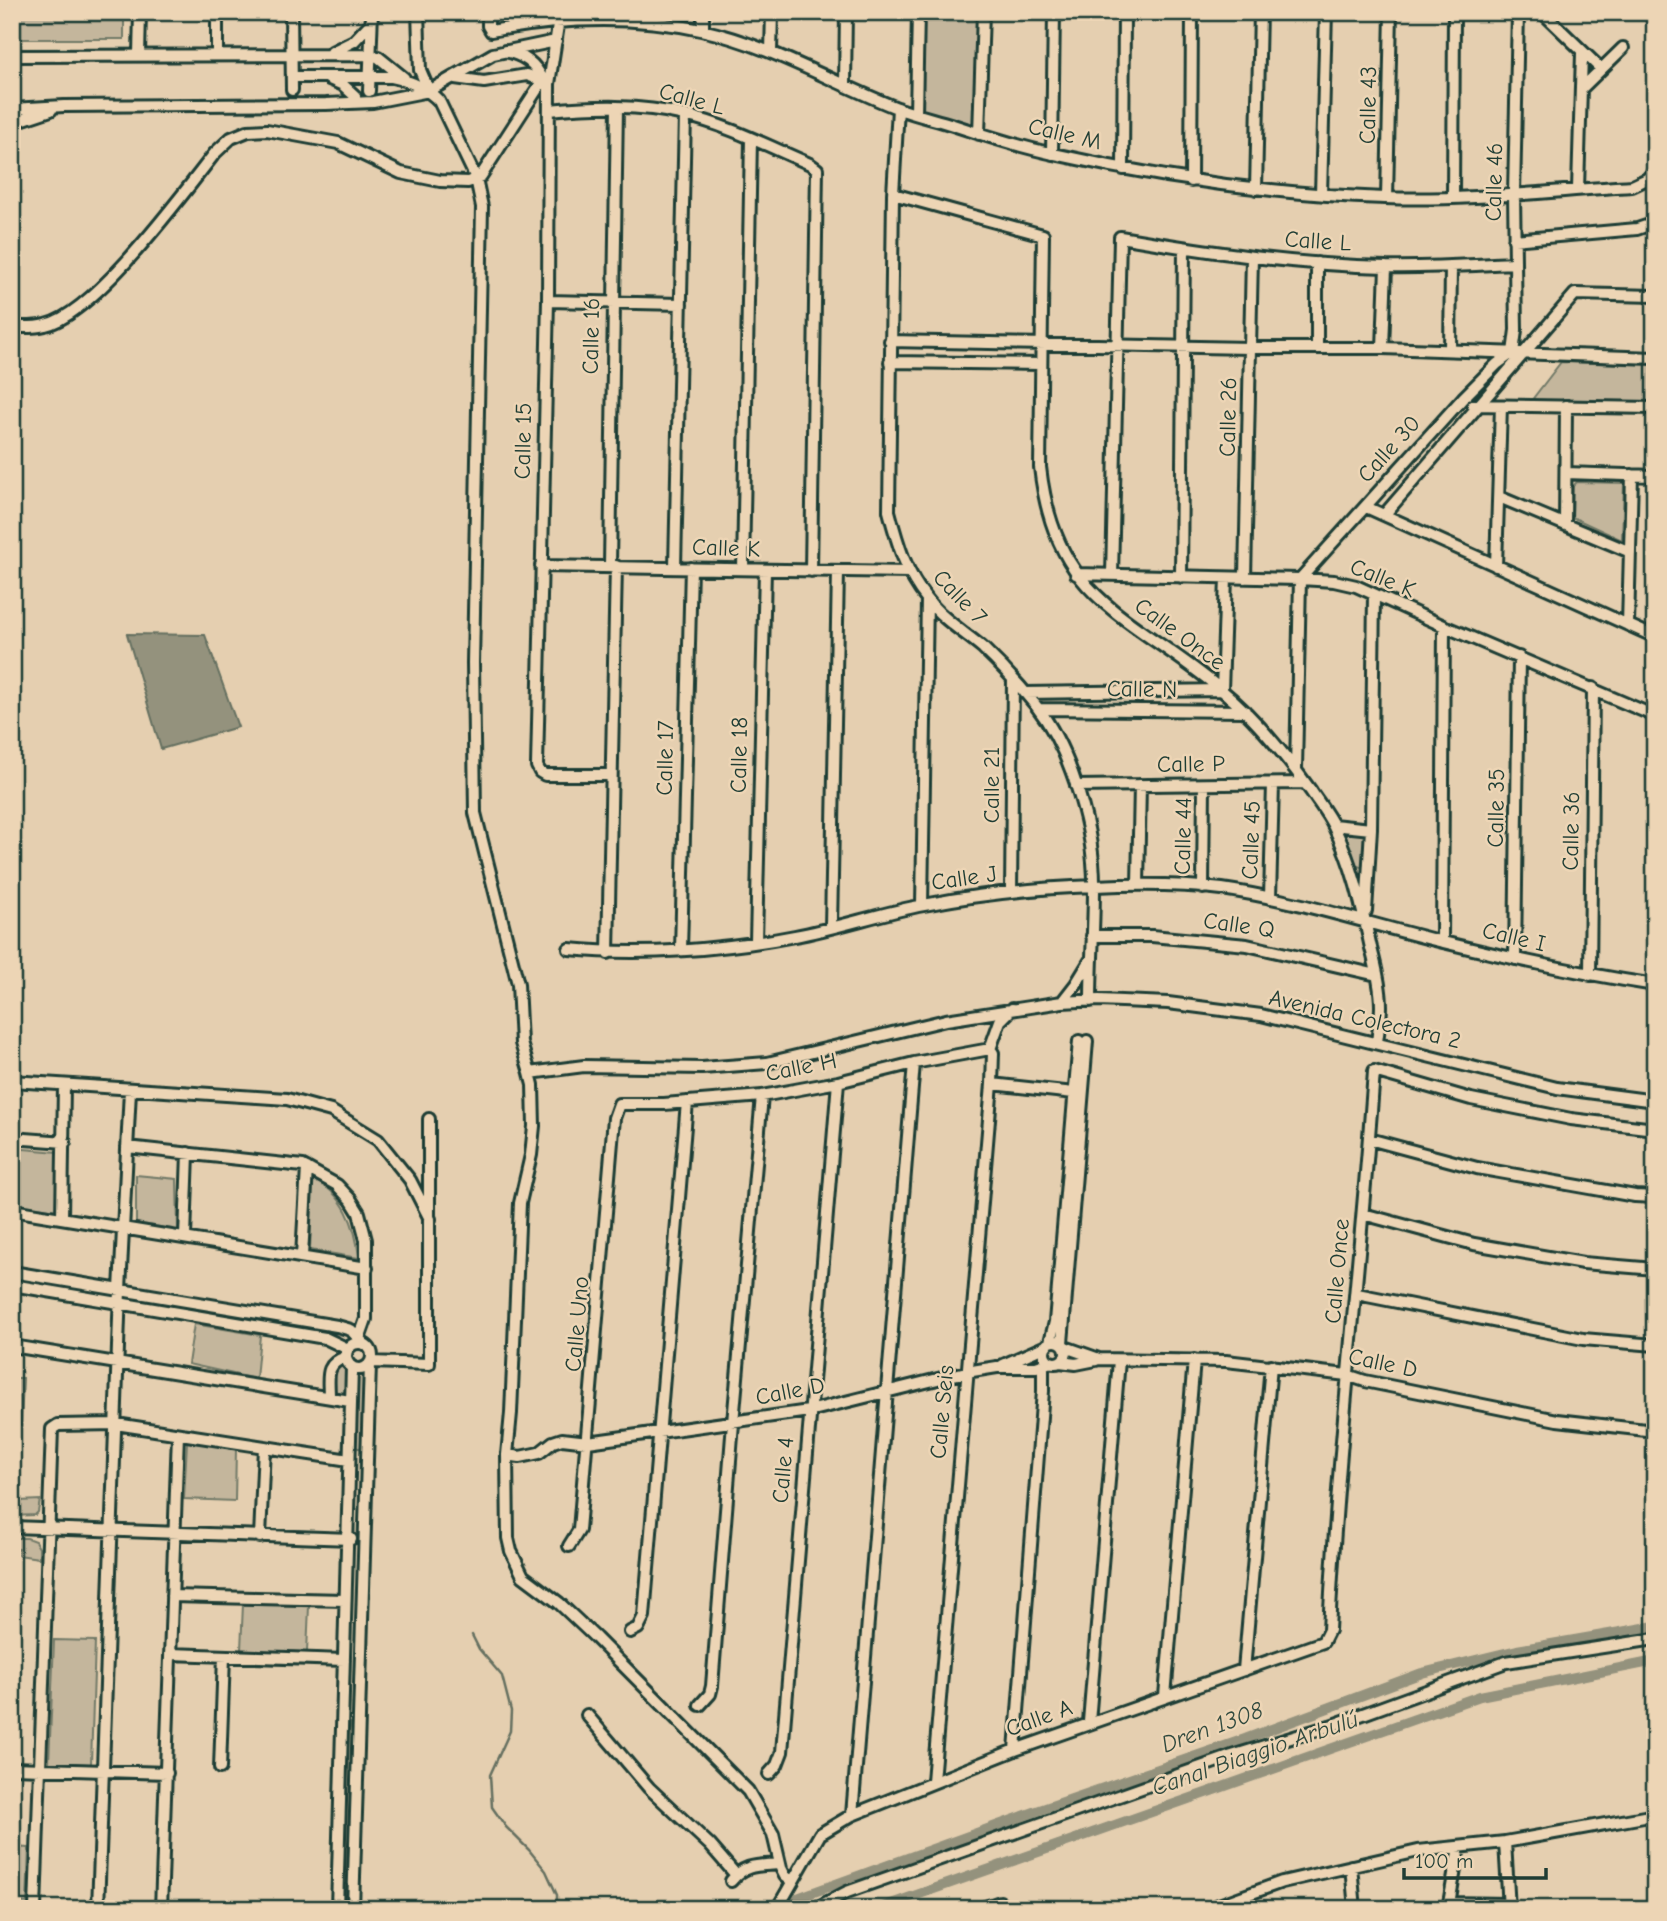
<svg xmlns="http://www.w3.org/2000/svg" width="1667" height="1921" viewBox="0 0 1667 1921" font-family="'Comic Neue',sans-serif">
<rect width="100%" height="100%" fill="#e5cfb0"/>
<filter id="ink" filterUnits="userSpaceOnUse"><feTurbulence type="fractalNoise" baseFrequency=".0143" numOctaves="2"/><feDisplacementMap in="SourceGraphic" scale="14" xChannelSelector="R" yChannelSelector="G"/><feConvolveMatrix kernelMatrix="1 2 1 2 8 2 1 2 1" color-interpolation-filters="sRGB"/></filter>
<g filter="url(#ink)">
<path fill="#c4b69c" stroke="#727a68" stroke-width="2" d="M12,12H124V39H12Z
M922,12H977L974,128L920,112Z
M1561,362L1655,365V402L1531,401Z
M1577,482L1624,483L1622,540L1572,517L1573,486Z
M1347,832L1365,833V865L1361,867L1357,866L1344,836Z
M12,1148L58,1152L56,1210L12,1203Z
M136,1175L177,1179L178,1230L136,1223Z
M313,1179C344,1193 356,1226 359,1258L310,1250Z
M194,1324L260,1335L256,1379L188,1364Z
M340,1364L345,1366L347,1372V1390L342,1395L334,1390L335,1368Z
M363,1371L366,1372L363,1449L354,1447L356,1374Z
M12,1378H23L21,1425H12Z
M187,1442L236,1448L235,1501L184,1499Z
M40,1500L38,1512L35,1515L12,1516V1506H19V1501Z
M12,1538H27L35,1541L39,1548V1558L18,1555L19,1549L12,1548Z
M243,1604L309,1606L307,1652L241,1650Z
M54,1640L95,1641L91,1764L49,1763Z
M347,1722L350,1723L354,1742L350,1909H340Z
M12,1847L29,1848L27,1903L12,1902Z"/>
<path fill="#94927d" stroke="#657060" stroke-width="2" d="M127,634L205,635L238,727L161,749Z"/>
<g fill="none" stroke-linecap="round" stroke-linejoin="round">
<path stroke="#657060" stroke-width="2.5" d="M472,1635L479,1649L502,1676L511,1711L510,1731L490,1775L492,1807L506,1827L529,1850L546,1871L557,1895V1909"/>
<path stroke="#94927d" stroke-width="10" d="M792,1900L1037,1811L1245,1739L1422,1673L1517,1650L1655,1626
M877,1909L1480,1696L1655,1661"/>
<defs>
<path id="minor" d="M217,12V55
M291,12L292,90
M418,12L420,70L429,91
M488,12V26L491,31C560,18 631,15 701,30C770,45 831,82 897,108C915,115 934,119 953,125C986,136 1020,147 1054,154C1163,179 1274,194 1385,198C1468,201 1550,191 1632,186L1647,179L1655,170
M560,12L549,84L548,301L537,766L540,772L545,775H611
M1542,12L1601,69
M703,30V12
M332,52L354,41L371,23
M771,52L772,12
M139,55L140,12
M12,56L370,55L378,57L404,78
M292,77H392C410,81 426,87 439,101L476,178L482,207L473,663L475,813L518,984L521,1043L530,1073
M455,78L484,82L527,75L544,81
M329,79L343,85L355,96
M845,84L846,12
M1581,89L1623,48
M369,91L372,12
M898,108L893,194L889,511C897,542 906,574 927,599C942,619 964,632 983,648C1002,666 1021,687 1037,707C1072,752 1095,833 1094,888C1094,926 1091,963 1091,1001
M12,109L64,106L326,104L373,102L429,91L493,54L556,41
M549,110C594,106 639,104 684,115C727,125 770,147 810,164L817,169L811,571
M916,114L918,12
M12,123L51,110
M979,134L983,12
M1052,154L1054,12
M1123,169L1124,12
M1191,181L1192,12
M1256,189L1260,12
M1578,189L1582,53
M893,194L1043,235L1040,467C1055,601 1128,613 1219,688C1255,717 1284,753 1311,791C1318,802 1328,814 1334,827C1353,865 1362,907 1371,948C1376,967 1381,987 1381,1006C1381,1018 1378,1031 1377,1043
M1321,194L1326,12
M1387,198L1391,12
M1453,198L1454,12
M1514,240L1637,229L1655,223
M548,301L681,304
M12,327C23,327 35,328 45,325C94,315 182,195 215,153L231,138L248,131L267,130L338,143L401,173L440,181L468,182L481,176L543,80C535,63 524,55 505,51
M890,341L1250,348H1383L1655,358
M1317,348V263
M1383,348L1386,267
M1450,350L1451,266
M1513,353L1516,330L1514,194L1518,12
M890,362L1040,364
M1473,405L1655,408
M1566,473L1655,476
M1499,497L1628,551
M1366,507L1655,637
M1384,515L1575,294L1655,296
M1565,524L1566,406
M541,566L909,572
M610,566L617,107
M1496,566L1501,406
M675,567L685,115
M743,569L751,139
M1076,574L1300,579L1334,581L1356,586L1444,626L1655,716
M1112,575L1120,237C1208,252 1297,265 1386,267C1429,268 1472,265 1515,263
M1181,577L1184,248
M1245,578L1252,257
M1628,625L1632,475
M1025,693L1222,690L1226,578
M1039,709L1245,711
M1296,769L1300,579L1463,398L1497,364L1512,353
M1076,786L1305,783
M1333,825L1371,829
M1138,885L1140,785
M1203,888L1204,785
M1011,892L1013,679
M1270,898L1273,784
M922,905L927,599
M1366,911L1371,829L1374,595
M831,927L838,572
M1092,936H1152L1247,945L1377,975
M756,941L765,570
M1442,942L1444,626
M569,949C642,956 723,950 795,936C838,928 881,913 924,905C980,894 1038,888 1095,886C1137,884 1180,884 1222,889C1297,900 1369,924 1443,942C1513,959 1583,974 1655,985
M681,950L691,568
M608,953L616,566
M1515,959L1519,657
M1590,975L1593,688
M1062,1002L1076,984L1090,961
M12,1081L287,1099L331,1111L378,1140L410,1180L430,1219
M992,1084L1074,1093
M12,1138L65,1142
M1369,1139L1477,1168L1635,1196L1655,1197
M127,1147L303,1166L337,1185L351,1200L359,1213L366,1240V1319L359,1339
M12,1210L367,1268
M1363,1214L1474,1244L1583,1263L1655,1269
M62,1218L64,1085
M185,1237L188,1153
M302,1256L307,1168
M12,1272L337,1326L351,1330L363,1343
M12,1285L325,1338L348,1349
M1357,1294L1583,1339L1655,1345
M1044 1352a11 11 0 1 1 22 0a11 11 0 1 1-22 0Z
M1050,1342L1055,1322L1079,1041
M346 1356a13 13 0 1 1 26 0a13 13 0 1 1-26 0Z
M1062,1343L1087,1041
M12,1346L350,1401
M1065,1347L1099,1359L1226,1361L1347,1375L1365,1381L1557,1420L1655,1431
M371,1362L429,1364V1119
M1060,1362L1076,1364L1096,1360
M1003,1365L1046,1346
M329,1397C329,1377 324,1364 346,1357
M507,1455L520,1457L539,1453L553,1442L562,1439L588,1442L809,1411L966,1372L997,1367H1036L1051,1362
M12,1527L351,1539
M260,1537L264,1447
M569,1546L579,1530L614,1118L619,1104H664L762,1096L838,1082L914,1063L990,1049
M172,1596L345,1600
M630,1632L638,1628L644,1616L687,1102
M170,1654L344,1660
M1244,1670L1271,1365
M1165,1696L1194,1360
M700,1705L710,1694L712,1686L733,1423L762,1096
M587,1715L649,1788L710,1845L736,1875
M1089,1722L1119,1360
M1015,1750L1043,1391V1366
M12,1768L167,1773
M220,1768L224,1656
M769,1774L777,1765L782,1752L838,1082
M933,1781L992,1084L993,1053L990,1049L1000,1021L1012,1009
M852,1815L914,1063
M1505,1842L1509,1909
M1351,1866L1355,1909
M731,1881C745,1863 759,1866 780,1864
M792,1881L785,1876L781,1868L773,1834L748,1791L596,1638L559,1603L523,1576L511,1551L508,1538L507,1455L511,1413L520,1203L531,1155L534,1126L533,1085L530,1073L584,1066L702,1068L767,1063L946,1020L1062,1002L1099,1000L1168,1003L1261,1015L1557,1088L1655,1101
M1449,1903L1508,1904
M35,1909L52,1429L58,1425L116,1424L349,1460
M98,1909L120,1290L130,1090
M161,1909L178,1434
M337,1909L352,1367
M353,1909L370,1364
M777,1909L820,1834L852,1815L1015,1750L1323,1642L1329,1630C1338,1443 1361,1258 1374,1071L1471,1099L1571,1119L1655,1129
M814,1909L847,1892L1232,1756L1330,1726L1506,1662L1655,1639
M979,1909L1000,1902L1009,1909
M1208,1909L1282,1882L1418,1851L1505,1842L1655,1815
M1448,1909L1459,1847"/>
</defs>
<use href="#minor" stroke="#1f3d34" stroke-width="16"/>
<use href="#minor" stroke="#edd5b5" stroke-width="10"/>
</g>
</g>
<g text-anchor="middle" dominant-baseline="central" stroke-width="5" stroke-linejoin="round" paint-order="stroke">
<g font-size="23" fill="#1f3d34" stroke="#edd5b5">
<text transform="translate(692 99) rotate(15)">Calle L</text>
<text transform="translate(1368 105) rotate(-89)">Calle 43</text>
<text transform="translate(1065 134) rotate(13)">Calle M</text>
<text transform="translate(1494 182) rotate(-89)">Calle 46</text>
<text transform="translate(1318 241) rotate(4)">Calle L</text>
<text transform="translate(591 336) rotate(-89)">Calle 16</text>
<text transform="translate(1228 417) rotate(-89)">Calle 26</text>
<text transform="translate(523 441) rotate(-89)">Calle 15</text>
<text transform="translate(1389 449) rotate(-48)">Calle 30</text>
<text transform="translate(726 548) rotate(2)">Calle K</text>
<text transform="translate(1383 578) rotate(22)">Calle K</text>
<text transform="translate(960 597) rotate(46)">Calle 7</text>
<text transform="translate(1180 634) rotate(36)">Calle Once</text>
<text transform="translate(1142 689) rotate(1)">Calle N</text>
<text transform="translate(739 755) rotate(-89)">Calle 18</text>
<text transform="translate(665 758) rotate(-89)">Calle 17</text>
<text transform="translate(1191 764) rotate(-1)">Calle P</text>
<text transform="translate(991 785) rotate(-90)">Calle 21</text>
<text transform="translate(1496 808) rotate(-89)">Calle 35</text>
<text transform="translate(1571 831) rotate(-89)">Calle 36</text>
<text transform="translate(1183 836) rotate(-89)">Calle 44</text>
<text transform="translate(1251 840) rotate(-88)">Calle 45</text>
<text transform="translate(964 878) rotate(-8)">Calle J</text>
<text transform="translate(1239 925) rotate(8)">Calle Q</text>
<text transform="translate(1514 937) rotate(13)">Calle I</text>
<text transform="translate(1365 1019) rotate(13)">Avenida Colectora 2</text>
<text transform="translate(801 1067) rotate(-11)">Calle H</text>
<text transform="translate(1337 1271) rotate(-85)">Calle Once</text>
<text transform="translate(577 1324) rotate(-85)">Calle Uno</text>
<text transform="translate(1383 1363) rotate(12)">Calle D</text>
<text transform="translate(790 1391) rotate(-11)">Calle D</text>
<text transform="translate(942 1412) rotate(-85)">Calle Seis</text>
<text transform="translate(783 1470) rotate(-85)">Calle 4</text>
<text transform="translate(1039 1718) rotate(-20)">Calle A</text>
</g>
<g font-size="24" font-style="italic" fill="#314a3f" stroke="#edd5b5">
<text transform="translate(1212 1727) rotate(-20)">Dren 1308</text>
<text transform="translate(1255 1753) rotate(-19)">Canal Biaggio Arbulú</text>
</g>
</g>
<rect width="1667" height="1921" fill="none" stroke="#edd5b5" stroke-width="42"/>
<rect x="21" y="21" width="1625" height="1879" fill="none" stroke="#1f3d34" stroke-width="2.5" filter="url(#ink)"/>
<path d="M1404 1868v10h142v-10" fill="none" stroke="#1f3d34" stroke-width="3.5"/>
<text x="1415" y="1868" font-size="21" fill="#1f3d34" stroke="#edd5b5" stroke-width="5" paint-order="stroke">100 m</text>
</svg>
